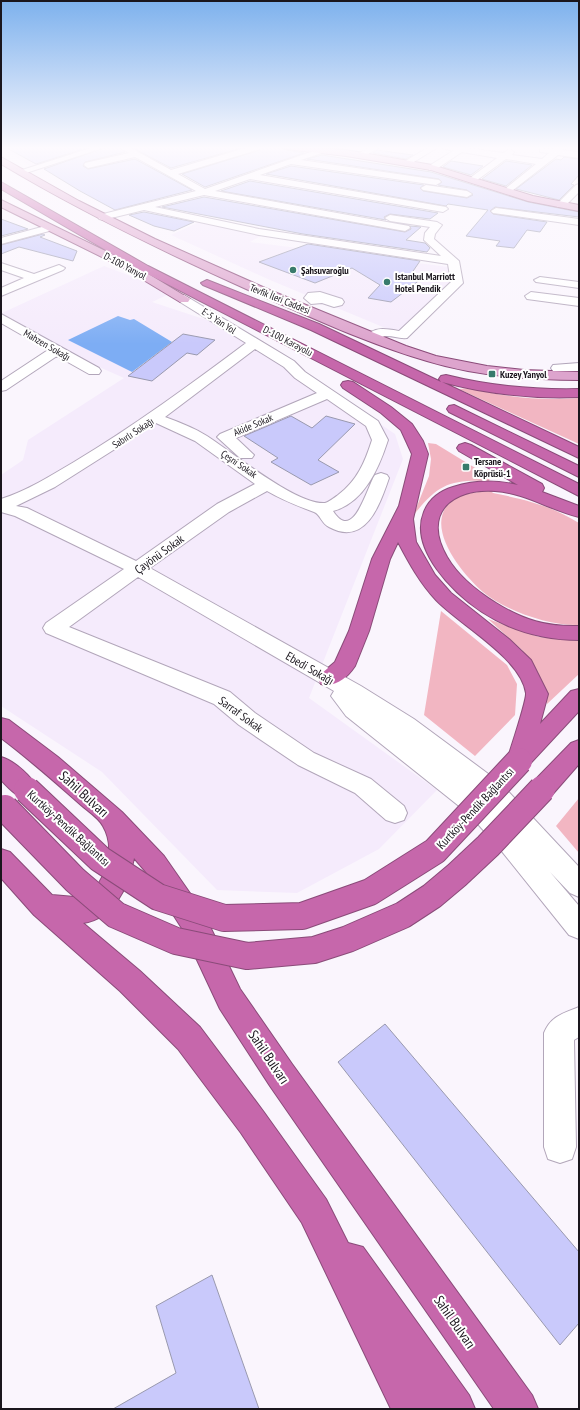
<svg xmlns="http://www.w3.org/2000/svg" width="580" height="1410" viewBox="0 0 580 1410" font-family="'PT Sans Narrow',sans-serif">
<rect width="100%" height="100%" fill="#faf5fd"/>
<path fill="#f5ebfc" d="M6,147H128L170,168L103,184L72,165L37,170L1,148Z
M208,218L271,230L250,242L457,268L462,282L402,335L270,280L171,235Z
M104,266L149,283L167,295L152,302L243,332L395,434L403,459L309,698L437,790L379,849L297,893L217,890L102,772L1,706V512L9,507L1,503V475L23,460L28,440L124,378L63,351L2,313Z"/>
<path fill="#f2b6c2" d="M469,388C504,397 542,401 579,398V444L459,389Z
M428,443L436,444L490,477L489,481C449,479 437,485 413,516L429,476L431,459Z
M491,491L493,493C527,500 549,505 579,523V625C549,626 506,611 483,592C462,574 421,524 453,500C463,492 479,492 491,491Z
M441,611L507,665L517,684L515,715L475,756L424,715Z
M488,619L539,637L579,641V674L547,704L538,672L522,650Z
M579,798V853L556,826Z"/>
<path fill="#7dadf4" d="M118,316L130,320L134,319L172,342L132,372L68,340Z"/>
<path fill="#c9c9fb" stroke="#9999ae" d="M5,147H90L36,164Z
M107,147H119L125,152L85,162L83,166L88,169L135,159L192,190L115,210L80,191L44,169Z
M131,147H245L171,168Z
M262,147H281L286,150L304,153L205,187L182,174L260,150Z
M377,150L398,153L413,155L406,159L373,153Z
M322,155L431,172L528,202L579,212V217L495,207L490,211L493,214L547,222L540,232L527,230L514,248L496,246L500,241L466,236L488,210L448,204L446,206L266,174L291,166L424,185L420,188L423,191L467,198L473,195L467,190L438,185L442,182L439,179L307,159Z
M564,157L579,159V175L571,184L574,185L559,200L516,189L556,159L561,160Z
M451,161L483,166L471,175L443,167Z
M506,161L532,165L506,186L482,179Z
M250,181L438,213L430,219L390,214L384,217L386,220L221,191Z
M204,197L405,232L411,229L410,226L421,227L406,240L425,243L430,248L427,252L303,234L162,207Z
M144,212L194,222L174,231L154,226L129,215Z
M1,219L28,229L1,236Z
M43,234L45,235L40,237L77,251L73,261L19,247L1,254V245Z
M308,244L420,261L409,277L421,279L391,302L368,298L380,285L352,268L315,283L259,262Z
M183,334L215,340L197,355L187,353L152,381L128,376Z
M291,416L312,428L326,416L355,424L318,460L339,472L311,485L271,462L278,458L244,436Z
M385,1024L579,1252V1323L560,1345L338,1062Z
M212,1275L259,1409H113L176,1373L156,1306Z"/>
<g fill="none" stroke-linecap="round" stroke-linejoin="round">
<defs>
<path id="minor" d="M94,147H106L29,172L26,173L22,170Z
M120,147H129L171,170L249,147H261L260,149L178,174L205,189L322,148L326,150L325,152L301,160L439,180L441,182L436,185L291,164L260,175L446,207L448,209L443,212L250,179L215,191L409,226L410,228L405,231L204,195L155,207L259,229L441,256L424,240L425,233L430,227L390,221L385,218L390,215L437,222L442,225L435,234L434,239L459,261L463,283L407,338C399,339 394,336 387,336C380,336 375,342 367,340L366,337C373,326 388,329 399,331L451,282L448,264L259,235L144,210L103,220L99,219L98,217L99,215L196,191L135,157L88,168L84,165L85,163L129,153Z
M370,147H380L363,157L360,158L356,155Z
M429,147H438L409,165L406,166L402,163Z
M439,147H469L468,148L503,153L510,149L514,152L512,155L542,159L549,153L540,152V148L554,149L555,147H563L562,150L579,152V158L558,155L508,194L505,193V189L536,164L506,159L473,183L468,180L470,178L497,158L462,152L435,170H429V166L453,151Z
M579,184V192L564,207H558L556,205L576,185Z
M426,185L467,191L472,194L467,197L423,190L421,188Z
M496,208L579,219V225L493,213L491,211Z
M49,225L54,228L53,230L1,244V238Z
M1,263L34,274L59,265L65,268L63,270L1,296V288L24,278L1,270Z
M540,277L579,282V288L536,282L534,280Z
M320,292L342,299L344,302L342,305L334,307L322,303L311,304L304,298L308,293Z
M531,292L579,298V306L527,299L525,296Z
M184,295L294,361L305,372L378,421L388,440C379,468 364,503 333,511C354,544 367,486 375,475L381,473L387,475L389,478C380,504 366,547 329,527C322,524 320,514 314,512C298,506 282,500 267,491L229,512L150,568L361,686L414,719L487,773L506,789L579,867V897L570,893L550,872L579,906V939L569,935L500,849L469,814L346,716L331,696L334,691L138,577L69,627L230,692L255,713L314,753L371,779L404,806L407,813L404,820L395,823L386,820L355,793L298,765L239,725L214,704L46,633L43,628L46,623L124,569L15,516L1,512V499C27,491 50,476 74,462C134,426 190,385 246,343L180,302L178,299L180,296ZM255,349L284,367L295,378L317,393L220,434L217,437L240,458H252L254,455L236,438L327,399L366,426L372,440C365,462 357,481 338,495C334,498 329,502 325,503C296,505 232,452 207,436C194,428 179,422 165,417ZM156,423L195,441L255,484L217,504L136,561L27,508L16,506L55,487Z
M1,314L99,368L101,371L99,374H89L57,356L6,390L1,391V381L48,350L1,323Z
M579,363V371H553L551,368L553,365Z
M579,1007V1037L574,1040L576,1147L572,1159L560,1163L548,1159L544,1147V1033C551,1016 562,1014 579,1007Z"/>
<path id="major" d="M282,147H307L346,150L432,165L533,196L579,205V211L528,201L431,170L346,156L286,149Z
M1,157L79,201L155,239L272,291L406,346L436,356L487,366L524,370L579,372V380C528,380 476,376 427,361C368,344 311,317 255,293C168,254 83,213 1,164Z
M1,200L130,263L190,299L188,302H180L122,267L1,207Z"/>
<path id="highway" d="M1,182L148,266L579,484V496L140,270L1,189Z
M207,280L319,324L441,382L439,379L441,376L446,375C490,386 534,390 579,389V397C532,399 487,394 442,382L579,447V458L311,330L203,285L201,283Z
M348,381L353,382L391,407L412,424L423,441L428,454L413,519L416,542L435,575L451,593L509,639L531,660L548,694L540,724L571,691L579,689V711L527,767L519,770L511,767L507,761C510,750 527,700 526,693C521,658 460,625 436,600C420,583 409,563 398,542L390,559L369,631L355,666C347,678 335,688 321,684L318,679L321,674L335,662L349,631L372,559L399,506L412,454L401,430L381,413L343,388L341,385L343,382Z
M454,405L579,466V477L449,412L447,409L449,406Z
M465,443L471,445L542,484L544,488L542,492L579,506V517C550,510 525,493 495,491C451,488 422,514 447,557C458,576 478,592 496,603C523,620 547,627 579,626V640C544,640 511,631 482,612C453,593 409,549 424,512C429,499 440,491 453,487C475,480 496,480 518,485L459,451L457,448L459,445Z
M1,718L9,720L58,757L122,812L164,856L203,912L240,989L292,1064L532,1395L538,1409H494L270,1086L220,1009L183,930L146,872L134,858C129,886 114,919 83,923L140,971L200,1027L263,1111L326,1199L348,1243L363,1247L469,1395L475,1409H391L302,1223L241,1133L178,1049L120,991L34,915L1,878V849L10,852L52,895L86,898C105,882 117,850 103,826C99,818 88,811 81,805C55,782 29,759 1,738Z
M579,740V764L551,796L542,799L533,796L530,789L533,782L571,743Z
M1,757C15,761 32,777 39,790L36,797C20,802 12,791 1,780Z"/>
</defs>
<use href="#minor" stroke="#b2a6ba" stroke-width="2"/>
<use href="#major" stroke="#8a4b79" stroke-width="2"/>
<use href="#highway" stroke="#8a4b79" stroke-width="2"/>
<use href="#minor" fill="#fff" fill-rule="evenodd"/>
<use href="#major" fill="#dda4cd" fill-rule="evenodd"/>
<use href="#highway" fill="#c667ab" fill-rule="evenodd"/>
<defs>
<path id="highway-bridge" d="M27,790L100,859L158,897L224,918L302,916L370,892L435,851L519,761
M5,808L75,880L116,915L176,941L247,956L314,950L348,939L403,915L432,896L457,875L488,846L542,789"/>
</defs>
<use href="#highway-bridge" stroke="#8a4b79" stroke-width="28" stroke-linecap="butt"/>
<use href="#highway-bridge" stroke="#c667ab" stroke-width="26"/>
</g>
<linearGradient id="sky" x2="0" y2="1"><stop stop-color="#7db1ed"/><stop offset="0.43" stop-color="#fdfafe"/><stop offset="1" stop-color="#fdfafe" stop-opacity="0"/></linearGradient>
<rect width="580" height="344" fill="url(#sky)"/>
<g fill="#387b6c" stroke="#fff" stroke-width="1.5">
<circle cx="293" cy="270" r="4"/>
<circle cx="387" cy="282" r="4"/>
<rect x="488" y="370" width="8" height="8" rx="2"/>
<rect x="462" y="463" width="8" height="8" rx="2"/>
</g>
<g text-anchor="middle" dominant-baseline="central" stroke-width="4" stroke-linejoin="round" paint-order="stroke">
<g font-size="10" fill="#1a161d" stroke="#fff">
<text transform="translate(125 266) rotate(28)">D-100 Yanyol</text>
<text transform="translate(280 299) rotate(22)">Tevfik İleri Caddesi</text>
<text transform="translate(219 321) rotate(33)">E-5 Yan Yol</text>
<text transform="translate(288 341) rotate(27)">D-100 Karayolu</text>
<text transform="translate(47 345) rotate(30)">Mahzen Sokağı</text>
<text transform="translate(253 425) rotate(-23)">Akide Sokak</text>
<text transform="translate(133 433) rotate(-33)">Sabırlı Sokağı</text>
<text transform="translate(239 464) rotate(34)">Çeşni Sokak</text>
</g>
<g font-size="10" font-weight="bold" fill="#1a161d" stroke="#fff" text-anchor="start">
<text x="301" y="270">Şahsuvaroğlu</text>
<text x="395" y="276">Istanbul Marriott<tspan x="395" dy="12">Hotel Pendik</tspan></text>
<text x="500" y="374">Kuzey Yanyol</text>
<text x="474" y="461">Tersane<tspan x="474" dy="12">Köprüsü-1</tspan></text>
</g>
<g font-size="12" fill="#1a161d" stroke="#fff">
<text transform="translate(159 554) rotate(-36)">Çayönü Sokak</text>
<text transform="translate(310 668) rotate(30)">Ebedi Sokağı</text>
<text transform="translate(241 714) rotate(36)">Sarraf Sokak</text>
<text transform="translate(475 808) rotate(-47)">Kurtköy-Pendik Bağlantısı</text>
<text transform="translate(69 828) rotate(42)">Kurtköy-Pendik Bağlantısı</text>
</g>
<g font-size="14" fill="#1a161d" stroke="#fff">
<text transform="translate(84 794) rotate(42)">Sahil Bulvarı</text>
<text transform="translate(269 1057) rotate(56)">Sahil Bulvarı</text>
<text transform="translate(455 1322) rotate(55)">Sahil Bulvarı</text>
</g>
</g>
<rect width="580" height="1410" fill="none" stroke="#1a161d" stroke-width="4"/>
</svg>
